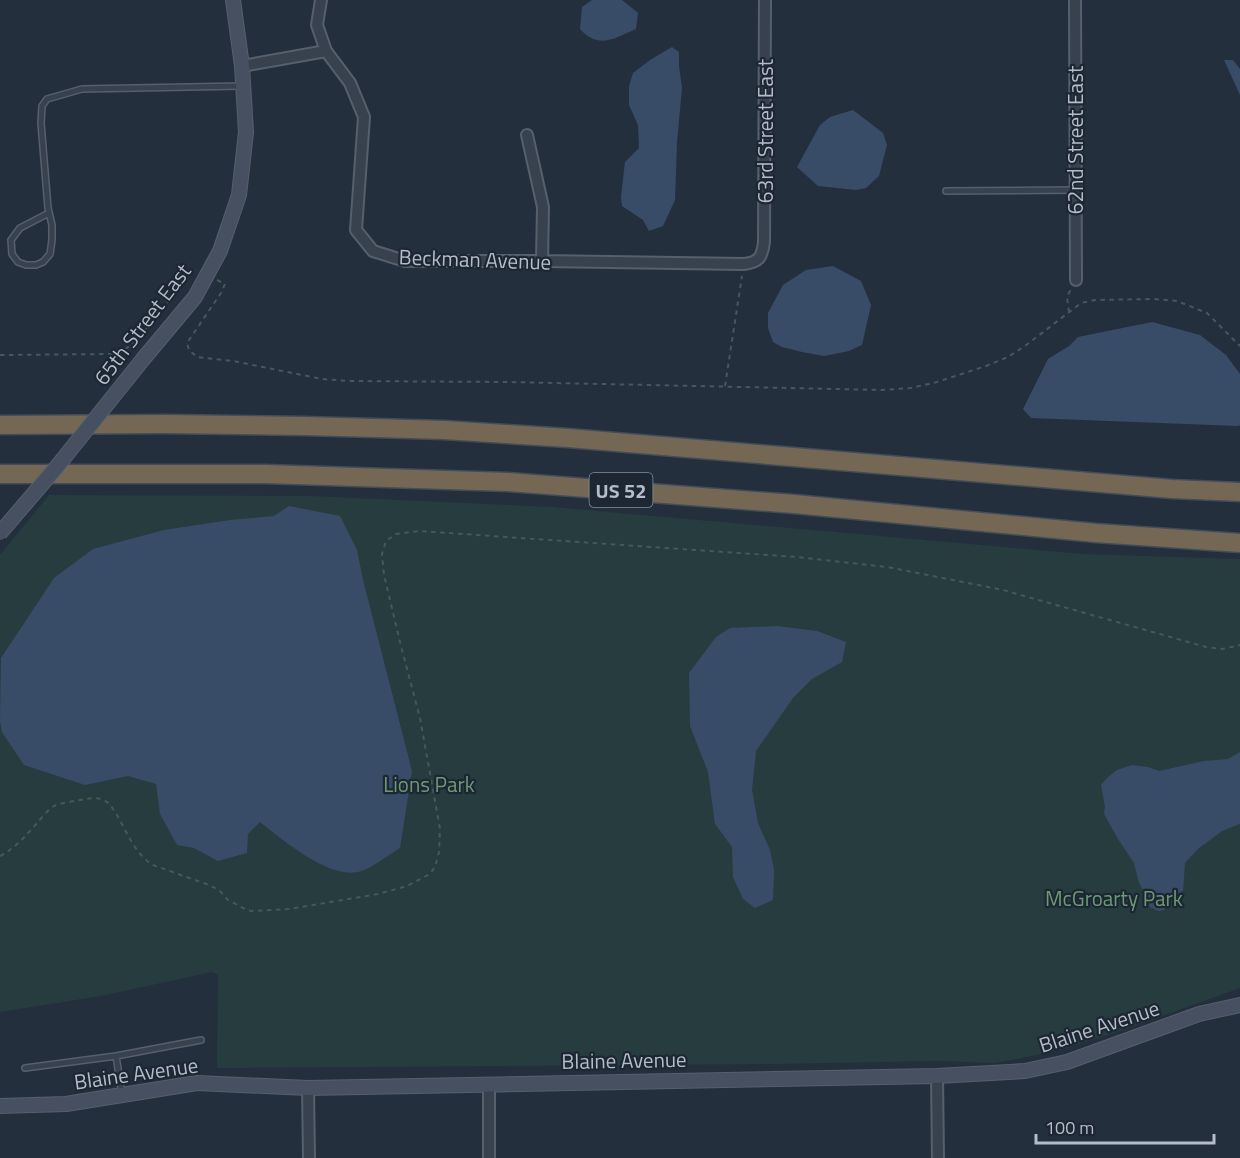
<svg xmlns="http://www.w3.org/2000/svg" width="1240" height="1158" viewBox="0 0 1240 1158" font-family="'Titillium Web',sans-serif">
<rect width="100%" height="100%" fill="#242f3e"/>
<path fill="#263c3f" d="M49,495L312,496L552,507L1083,554L1240,559V988L1123,1030L1057,1051L995,1063L937,1061L776,1064L217,1068L218,975L212,972L101,996L0,1012V555Z"/>
<path fill="#394c67" d="M592,0H622L638,13L636,29C615,38 599,50 580,29L582,7Z
M672,47L679,52V66L682,88L677,142L675,200L663,226L649,231L643,220L622,206L621,197L625,162L639,148L638,125L629,105V86L633,73L650,60Z
M1224,60H1233L1240,69V95Z
M853,110L883,133L887,145L879,176L866,188L856,190L818,186L797,167L820,125L830,117Z
M833,266L861,281L871,305L862,345L849,351L824,356L802,352L782,347L773,342L768,328V313L783,285L806,270Z
M1152,322L1200,335L1226,355L1240,374V425L1238,426L1031,418L1023,409L1048,359L1069,346L1078,337Z
M289,506L340,516L357,550L363,580L412,771L400,848C388,855 376,865 364,870C334,884 283,840 260,822L248,834L247,853L218,861L194,848L177,845L160,814L156,784L128,776L85,785L24,765L2,732L0,721L1,658L54,578L93,549L164,530L230,520L274,516Z
M777,626L817,631L846,642L842,662L812,679L793,698L756,751L752,790L758,823L770,850L774,870L773,900L755,908L743,899L733,877L732,847L715,824L708,772L690,726L689,673L716,637L730,628Z
M1240,752V824L1222,831L1198,849L1185,863L1183,891L1172,896L1164,910L1158,911L1150,907L1138,880L1134,863L1118,839L1104,814L1105,807L1101,785L1107,778L1117,770L1132,765L1148,767L1159,771L1204,761L1228,759Z"/>
<g fill="none" stroke-linecap="round" stroke-linejoin="round">
<defs>
<path id="lane" d="M946,191L1075,190
M49,213L20,228L11,240L12,254L18,262L26,265H36L43,262L50,254L52,240V225L48,208L41,123L42,106L47,99L82,89L242,86
M25,1068L116,1056
M122,1094L116,1056L201,1040"/>
<path id="street" d="M321,0L317,25L326,51L350,83L364,117L356,230L373,251L405,261H542L744,264C759,262 762,258 764,242L765,0
M1075,0L1076,280
M242,66L326,51
M527,135L543,207L542,261
M937,1076L938,1158
M489,1084V1158
M308,1088L309,1158"/>
<path id="secondary" d="M144,358L195,297L220,251L239,195L246,132L242,66L233,0
M0,1106L66,1104L197,1083L308,1088L937,1076L1025,1071L1067,1062L1199,1014L1240,1005"/>
<path id="highway" d="M0,425L165,424L305,426L444,430L568,438L1172,489L1240,492
M0,474H265L508,482L794,504L1096,533L1240,543"/>
</defs>
<use href="#lane" stroke="#565f6c" stroke-width="8"/>
<use href="#street" stroke="#565f6c" stroke-width="14"/>
<use href="#secondary" stroke="#565f6c" stroke-width="16"/>
<use href="#highway" stroke="#434c59" stroke-width="21"/>
<path stroke="#44595c" stroke-width="2" stroke-dasharray="4.5 4.5" stroke-linecap="butt" d="M217,280L225,284L221,293L187,343L189,350L197,357L233,361L322,379L348,381L508,382L882,390L911,388L937,382L986,366L1008,357L1025,346L1081,303L1095,300L1153,299L1177,301L1207,313L1240,346
M1069,312L1067,297L1071,289
M0,355L113,354L124,350L135,342L194,269L196,270
M725,386L742,276
M0,856C16,848 26,835 38,822C42,817 48,810 54,806C63,802 76,801 86,799C98,797 106,798 113,809C126,828 133,853 153,865L209,885L219,890L228,900L243,908L251,911L289,909L378,894L407,886L430,874L435,867L439,852L440,829L420,718L401,646L384,575L382,554L386,541L396,534L419,531L797,557L887,567L1003,590L1206,647L1222,649L1240,645"/>
<use href="#lane" stroke="#38414e" stroke-width="5"/>
<use href="#street" stroke="#38414e" stroke-width="10"/>
<use href="#secondary" stroke="#465061" stroke-width="14"/>
<use href="#highway" stroke="#746855" stroke-width="18"/>
<defs>
<path id="secondary-bridge" d="M0,533L55,469L144,358"/>
</defs>
<use href="#secondary-bridge" stroke="#565f6c" stroke-width="16" stroke-linecap="butt"/>
<use href="#secondary-bridge" stroke="#465061" stroke-width="14"/>
</g>
<g text-anchor="middle" dominant-baseline="central" stroke-width="4.5" stroke-linejoin="round" paint-order="stroke">
<rect fill="#1d2633" stroke="#878f9c" stroke-width="1.5" x="589.5" y="473" width="63" height="34" rx="4.5"/>
<g font-size="20" font-weight="bold" fill="#b4bcc9">
<text x="621" y="490">US 52</text>
</g>
<g font-size="21" fill="#b4bcc9" stroke="#1d2633">
<text transform="translate(765 131) rotate(-90)">63rd Street East</text>
<text transform="translate(1075 140) rotate(-90)">62nd Street East</text>
<text transform="translate(475 259) rotate(2)">Beckman Avenue</text>
<text transform="translate(142 324) rotate(-53)">65th Street East</text>
<text transform="translate(1099 1026) rotate(-18)">Blaine Avenue</text>
<text transform="translate(624 1060) rotate(-1)">Blaine Avenue</text>
<text transform="translate(136 1073) rotate(-8)">Blaine Avenue</text>
</g>
<g font-size="21" fill="#6b9a76" stroke="#1d2633">
<text x="429" y="784">Lions Park</text>
<text x="1114" y="898">McGroarty Park</text>
</g>
</g>
<path d="M1036 1134v9h178v-9" fill="none" stroke="#b4bcc9" stroke-width="3"/>
<text x="1045" y="1134" font-size="18" fill="#b4bcc9" stroke="#1d2633" stroke-width="4.5" paint-order="stroke">100 m</text>
</svg>
